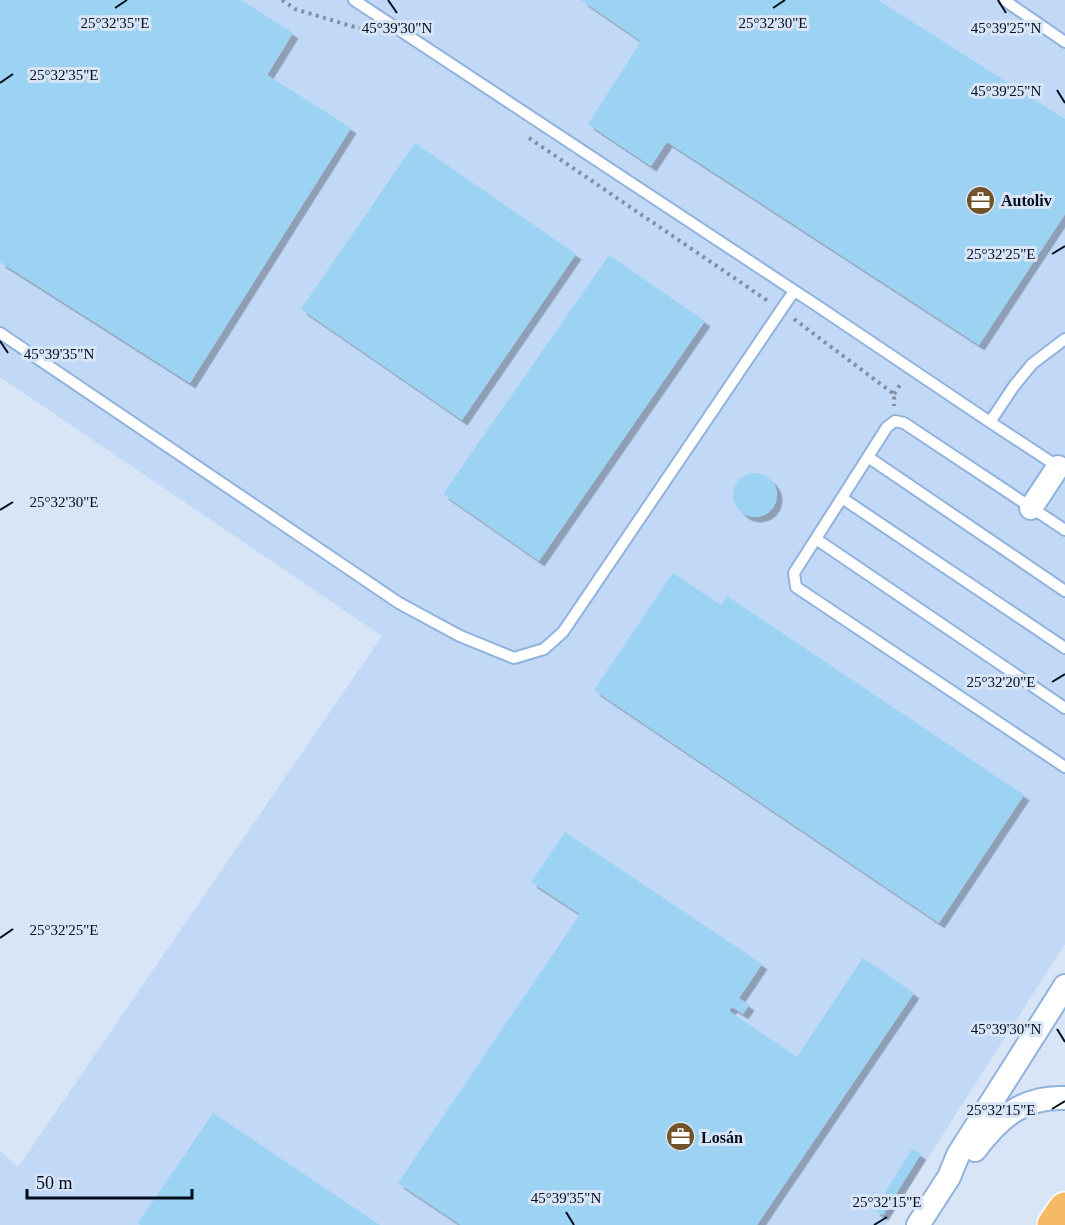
<svg xmlns="http://www.w3.org/2000/svg" width="1065" height="1225" viewBox="0 0 1065 1225" font-family="Georgia,serif">
<defs>
<filter id="shadow"><feDropShadow dx="5.5" dy="5.5" stdDeviation="0" flood-color="#0004"/></filter>
</defs>
<rect width="100%" height="100%" fill="#d7e5f7"/>
<path fill="#c1d9f7" d="M0,0H1065V944L885,1225H0V1151L18,1167L382,636L0,377Z"/>
<path fill="#9cd3f2" filter="url(#shadow)" d="M0,0H241L293,33L267,75L351,128L190,383L0,262Z
M581,0H878L1065,119V214L979,345L667,142L651,166L588,124L641,41Z
M415,143L576,254L462,420L301,309Z
M609,255L705,321L539,561L443,494Z
M733 495a22 22 0 1 1 44 0a22 22 0 1 1-44 0Z
M673,573L721,605L727,596L1024,795L939,923L594,690Z
M565,832L762,964L739,998L749,1005L743,1014L732,1007L729,1011L797,1057L863,958L914,993L757,1225H461L398,1183L580,914L531,882Z
M213,1113L286,1162L380,1225H141L138,1223Z
M912,1149L921,1154L883,1215L874,1210Z"/>
<g fill="none" stroke-linecap="round" stroke-linejoin="round">
<defs>
<path id="lane" d="M354,0L819,307L990,422
M1004,0L1065,42
M0,333L399,603L460,636L514,658L544,649L563,632L794,291
M868,457L1065,591
M1060,468L990,422L1014,386L1032,364L1065,339
M842,498L1065,648
M1065,530L904,423L895,421L887,427L794,573L796,587L1065,767
M816,539L1065,708"/>
<path id="street" d="M1031,508L1058,467
M975,1150C999,1118 1023,1096 1065,1098
M918,1225L949,1177L958,1155L1065,986"/>
<path id="highway" d="M1054,1225L1065,1209"/>
</defs>
<use href="#lane" stroke="#90b3dd" stroke-width="14"/>
<use href="#street" stroke="#90b3dd" stroke-width="26"/>
<use href="#highway" stroke="#fff" stroke-width="36"/>
<path stroke="#838fa0" stroke-width="4" stroke-dasharray="3 4.5" stroke-linecap="butt" d="M282,0L295,9L371,32
M529,138L768,301
M794,319L894,394V406
M894,394L902,382"/>
<use href="#lane" stroke="#fff" stroke-width="10"/>
<use href="#street" stroke="#fff" stroke-width="22"/>
<use href="#highway" stroke="#f5ba66" stroke-width="33"/>
</g>
<path fill="none" stroke="#030d1b" stroke-width="2" d="M388,0L397,13M998,0L1006,13M115,8L127,0M773,8L785,0M0,83L13,74M1057,90L1065,103M1052,254L1065,246M0,341L8,353M0,510L13,502M1052,682L1065,674M0,938L13,929M1057,1029L1065,1042M1052,1109L1065,1101M566,1212L574,1225M874,1225L887,1217"/>
<defs>
<symbol id="office-disc" viewBox="-11 -11 22 22"><circle r="9.5" fill="#725328" stroke="#d7e5f7"/><path d="M-6-3h4V-5.5h4V-3h4V5H-6ZM-1-4.5V-3h2v-1.5ZM-6 0V1H6V0Z" fill="#fff"/></symbol>
</defs>
<g fill-rule="evenodd">
<use href="#office-disc" x="964" y="184" width="33" height="33"/>
<use href="#office-disc" x="664" y="1120" width="33" height="33"/>
</g>
<g text-anchor="middle" dominant-baseline="central" stroke-width="6" stroke-linejoin="round" paint-order="stroke">
<g font-size="16" font-weight="bold" fill="#030d1b" stroke="#d7e5f7" text-anchor="start">
<text x="1001" y="200">Autoliv</text>
<text x="701" y="1137">Losán</text>
</g>
</g>
<g font-size="15" text-anchor="middle" fill="#030d1b" stroke="#d7e5f7" stroke-width="6" stroke-linejoin="round" paint-order="stroke">
<text x="115" y="28">25°32'35"E</text>
<text x="773" y="28">25°32'30"E</text>
<text x="1006" y="33">45°39'25"N</text>
<text x="397" y="33">45°39'30"N</text>
<text x="64" y="80">25°32'35"E</text>
<text x="1006" y="96">45°39'25"N</text>
<text x="1001" y="259">25°32'25"E</text>
<text x="59" y="359">45°39'35"N</text>
<text x="64" y="507">25°32'30"E</text>
<text x="1001" y="687">25°32'20"E</text>
<text x="64" y="935">25°32'25"E</text>
<text x="1006" y="1034">45°39'30"N</text>
<text x="1001" y="1115">25°32'15"E</text>
<text x="566" y="1203">45°39'35"N</text>
<text x="887" y="1207">25°32'15"E</text>
</g>
<path d="M27 1189v9h165v-9" fill="none" stroke="#030d1b" stroke-width="3"/>
<text x="36" y="1189" font-size="18" fill="#030d1b" stroke="#d7e5f7" stroke-width="4.5" paint-order="stroke">50 m</text>
</svg>
